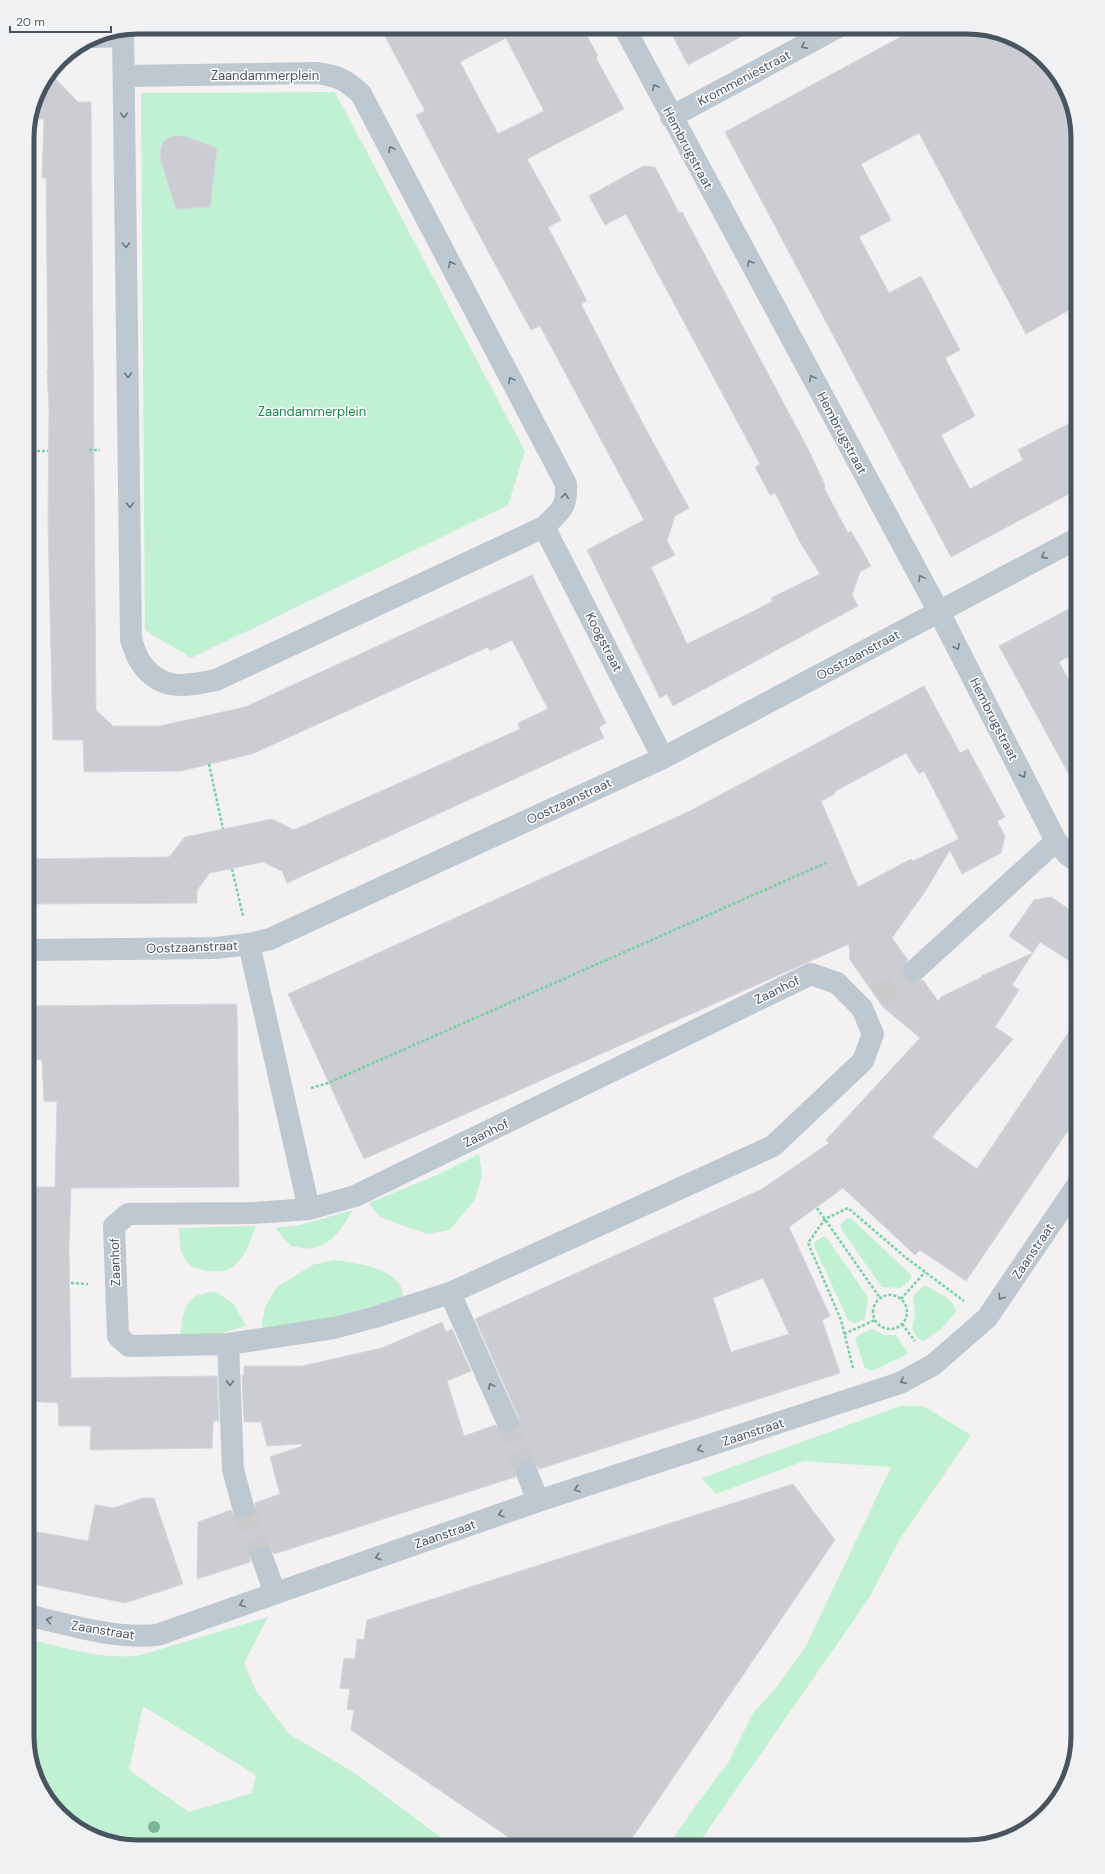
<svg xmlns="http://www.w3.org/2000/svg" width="1105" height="1874" viewBox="0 0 1105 1874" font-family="'DM Sans',sans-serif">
<rect width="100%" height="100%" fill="#f3f1f1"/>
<path fill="#bff1d2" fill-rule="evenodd" d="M335,92L525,451L508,505L191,658L145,630L141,93Z
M479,1154L482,1175L475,1199L450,1230L428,1234L401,1225L379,1216L369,1203L437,1175Z
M353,1210C343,1226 333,1244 313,1248C307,1250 298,1247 291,1246L275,1228L300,1225Z
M848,1218H851L911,1275V1279L901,1288L882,1287L841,1229V1224Z
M256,1226C250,1240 245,1257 234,1266C228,1271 217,1272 210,1271C182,1269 180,1253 179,1228Z
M822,1237H826L868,1297L865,1319L855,1323L848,1320L814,1246V1243Z
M334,1260C355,1263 386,1266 400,1285C402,1288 402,1293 403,1297L330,1318L265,1329L262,1325L265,1307L276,1288L312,1265Z
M923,1286H926C936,1292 955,1299 956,1312L940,1330L923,1341C907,1332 914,1326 915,1313C915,1308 913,1302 913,1297Z
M216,1292L234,1304L246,1326L222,1333L180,1335C184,1308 185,1293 216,1292Z
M872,1329L884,1335H896L908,1353L906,1355L871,1371L865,1368L855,1339L859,1335Z
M901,1406H923L971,1435L900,1539L869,1598L696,1847H667L697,1804L728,1763L753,1713L775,1689L805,1648L891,1467L804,1461L716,1494L702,1478Z
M268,1617L244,1663L256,1691L289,1734L353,1772L454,1847H131L76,1828L38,1785L27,1736V1639C64,1647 104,1661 141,1655ZM143,1706L256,1775L252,1793L189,1812L129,1770Z"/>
<path fill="#cbcdd3" stroke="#d5d7dc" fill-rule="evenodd" d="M380,27H582L598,56L596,58L624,109L527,159L561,220L548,227L587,301L581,304L643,424L689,508L675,516L667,541L675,555L651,567L687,644L748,614L773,601L771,598L820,574L800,542L775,493L770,495L755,467L760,464L626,214L605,225L589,196L643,166L655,167L679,213L682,212L808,449L825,485L824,488L848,533L851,531L871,566L860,572L852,595L858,606L673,706L667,694L660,698L587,550L644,520L540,326L531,330L483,242L416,115L425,111ZM506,38L544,111L498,134L460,62Z
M668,27H759L688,65Z
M919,27H975L1029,46L1067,89L1078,138V305L1026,334L919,133L861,164L891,220L859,237L889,293L921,276L960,350L945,358L975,416L941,435L970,489L1023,460L1018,450L1078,419V489L951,557L725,132Z
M50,73L78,102H91L96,710L113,726H160L245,707L532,575L606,723L599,727L604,738L287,883L282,871L263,862L210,873L197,890V903L27,904V859L169,857L185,837L272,819L294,830L520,729L518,723L548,709L512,640L490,651L488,647L252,754L181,771L84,772L83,740H53L48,523L49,408L47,370H48L46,178H42L44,119H30L36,95Z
M172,136H184L217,148L210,207L176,209L160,158L161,147L164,141Z
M1078,604V651L1059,662L1078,698V791L999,646Z
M924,686L960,753L968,749L1005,817L997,821L1005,836L1001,853L962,874L950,850L926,890L892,938L908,960L903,967V972L906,978L912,982L923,980L938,1001L941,997L982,977L981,976L1033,953L1009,936L1034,900L1051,897L1078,915V966L1040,942L1012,985L1019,990L995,1027L1013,1039L932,1137L977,1169L1078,1018V1116L966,1281L920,1250L915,1255L843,1188L789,1227L830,1316L822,1320L840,1373L539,1469L534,1463L528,1461H523L517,1466L515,1477L274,1554L270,1547L265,1545H258L253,1549L250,1554V1562L197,1579L198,1522L231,1510L234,1515L239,1519H246L251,1516L255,1510V1503L280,1494L270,1457L302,1446V1444L267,1446L261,1422H244L242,1375H244V1366H302L382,1348L442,1322L446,1332L452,1329L471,1371L447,1381L464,1436L495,1425L500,1431L506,1433L512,1432L517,1428L519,1423L518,1416L475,1319L762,1189L829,1143L826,1140L920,1038L883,1007L850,960L849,944L364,1159L288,994L690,811ZM906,753L919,774L924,771L959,839L913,861L911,859L858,887L821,801L835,794L834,792ZM763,1278L789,1334L731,1352L713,1298Z
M237,1004L239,1187L71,1188L69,1247L71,1378L217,1376L219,1421H214L213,1425L212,1448L90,1450L91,1426H59L58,1403L27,1401V1187H55L57,1102L44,1101L42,1060L27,1059V1006Z
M793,1484L835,1540L626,1847H523L351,1730L354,1710L347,1709L350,1689L340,1688L344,1658L355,1659L357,1639L364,1640L367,1620Z
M143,1498H154L183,1584L125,1603L27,1583V1530L88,1541L95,1505L114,1508Z"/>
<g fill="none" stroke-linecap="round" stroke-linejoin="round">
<path stroke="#c8cacc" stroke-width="22" stroke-dasharray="22 11" stroke-linecap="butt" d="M877,997L915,970
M507,1421L527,1473
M243,1507L262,1557"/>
<path stroke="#76d1a3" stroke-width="2.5" stroke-dasharray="3 2" stroke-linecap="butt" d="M89,450H100
M27,451H48
M209,764L223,829
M232,869L243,916
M311,1088L328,1083L828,862
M817,1208L880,1298
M71,1283L88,1284
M873 1312a17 17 0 1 1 34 0a17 17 0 1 1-34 0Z
M901,1299L925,1272
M902,1324L915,1341
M844,1334L875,1320
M853,1368L841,1320L808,1243L825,1219L848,1208L905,1257L964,1301"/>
<path stroke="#bec8d0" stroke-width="22" d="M624,27L939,612L1056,841L1068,855L1078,862
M123,30L131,640C134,647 136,656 141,663C161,692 187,686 216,680L544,527C561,510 567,509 566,484L361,94C346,80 338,76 317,73L124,76
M93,37L123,36
M671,117L838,27
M544,527L663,758
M249,944L309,1209
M27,950L216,948L249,944L270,939L663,758L1078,538
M915,970L1056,841
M811,974L837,983L862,1008L873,1034L863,1061L773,1146L450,1293L375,1317L334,1328L228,1344L129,1346L118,1336L114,1226L128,1214L253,1213L309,1209L355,1196Z
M450,1293L507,1421
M228,1344L233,1469L243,1507
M527,1473L538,1501
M262,1557L275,1593
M27,1615C70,1625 113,1639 157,1635L538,1501L900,1383L933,1365L987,1318L1078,1184"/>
</g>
<circle fill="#79b696" cx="154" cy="1827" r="6"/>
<defs><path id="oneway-chevron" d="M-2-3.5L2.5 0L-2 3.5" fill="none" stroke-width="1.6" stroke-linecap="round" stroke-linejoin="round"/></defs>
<g stroke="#6b7781">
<use href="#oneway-chevron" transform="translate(804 46) rotate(151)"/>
<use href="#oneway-chevron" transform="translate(655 87) rotate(-118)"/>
<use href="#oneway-chevron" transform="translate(124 115) rotate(89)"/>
<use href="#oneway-chevron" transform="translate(391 149) rotate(-118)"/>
<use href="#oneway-chevron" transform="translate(126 245) rotate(89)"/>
<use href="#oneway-chevron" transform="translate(750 263) rotate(-118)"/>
<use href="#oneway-chevron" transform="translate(451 264) rotate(-118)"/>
<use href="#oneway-chevron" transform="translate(128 375) rotate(89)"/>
<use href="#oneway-chevron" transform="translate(812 378) rotate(-118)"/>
<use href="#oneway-chevron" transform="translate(511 380) rotate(-118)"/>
<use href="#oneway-chevron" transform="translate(565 496) rotate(-84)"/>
<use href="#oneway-chevron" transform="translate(130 505) rotate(89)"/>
<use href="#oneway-chevron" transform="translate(1044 556) rotate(152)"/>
<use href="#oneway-chevron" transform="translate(921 578) rotate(-118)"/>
<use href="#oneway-chevron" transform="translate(957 647) rotate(63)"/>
<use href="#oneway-chevron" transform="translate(1023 775) rotate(63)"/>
<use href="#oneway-chevron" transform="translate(1001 1297) rotate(124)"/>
<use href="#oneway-chevron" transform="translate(903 1381) rotate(154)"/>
<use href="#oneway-chevron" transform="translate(230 1383) rotate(88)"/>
<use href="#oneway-chevron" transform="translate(491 1386) rotate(-114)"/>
<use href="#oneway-chevron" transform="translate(700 1449) rotate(162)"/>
<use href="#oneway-chevron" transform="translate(577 1489) rotate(162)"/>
<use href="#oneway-chevron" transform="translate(501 1514) rotate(161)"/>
<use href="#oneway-chevron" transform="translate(378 1557) rotate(161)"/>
<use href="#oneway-chevron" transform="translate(242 1604) rotate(161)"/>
<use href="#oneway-chevron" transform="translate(49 1620) rotate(-168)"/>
</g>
<g text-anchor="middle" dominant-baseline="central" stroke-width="3" stroke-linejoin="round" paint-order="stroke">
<g font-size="13" fill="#48545f" stroke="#fff">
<text x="265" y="75">Zaandammerplein</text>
<text transform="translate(744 78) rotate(-28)">Krommeniestraat</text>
<text transform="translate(688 148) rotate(62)">Hembrugstraat</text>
<text transform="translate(842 433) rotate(62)">Hembrugstraat</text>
<text transform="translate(604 642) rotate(63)">Koogstraat</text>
<text transform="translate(858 655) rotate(-28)">Oostzaanstraat</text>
<text transform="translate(994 719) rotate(63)">Hembrugstraat</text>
<text transform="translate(569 801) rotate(-25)">Oostzaanstraat</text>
<text transform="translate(192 947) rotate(-2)">Oostzaanstraat</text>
<text transform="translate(777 990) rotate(-26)">Zaanhof</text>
<text transform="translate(486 1133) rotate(-26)">Zaanhof</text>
<text transform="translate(1033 1251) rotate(-56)">Zaanstraat</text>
<text transform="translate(115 1262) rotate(-92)">Zaanhof</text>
<text transform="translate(753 1432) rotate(-18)">Zaanstraat</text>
<text transform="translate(445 1534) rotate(-19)">Zaanstraat</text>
<text transform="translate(103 1630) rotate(9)">Zaanstraat</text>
</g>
<g font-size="13" fill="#15854b" stroke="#fff">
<text x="312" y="411">Zaandammerplein</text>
</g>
</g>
<path d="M0 0H1105V1874H0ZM138 34H967A104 104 0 0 1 1071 138V1736A104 104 0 0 1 967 1840H138A104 104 0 0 1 34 1736V138A104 104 0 0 1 138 34Z" fill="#f0f1f2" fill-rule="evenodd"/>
<path fill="none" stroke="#48545f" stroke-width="5" d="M138 34H967A104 104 0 0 1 1071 138V1736A104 104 0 0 1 967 1840H138A104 104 0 0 1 34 1736V138A104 104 0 0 1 138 34Z"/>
<path d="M10 26v6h101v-6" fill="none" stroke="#48545f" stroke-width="2"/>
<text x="16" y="26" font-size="12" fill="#48545f" stroke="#ffffff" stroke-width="3" paint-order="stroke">20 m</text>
</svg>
